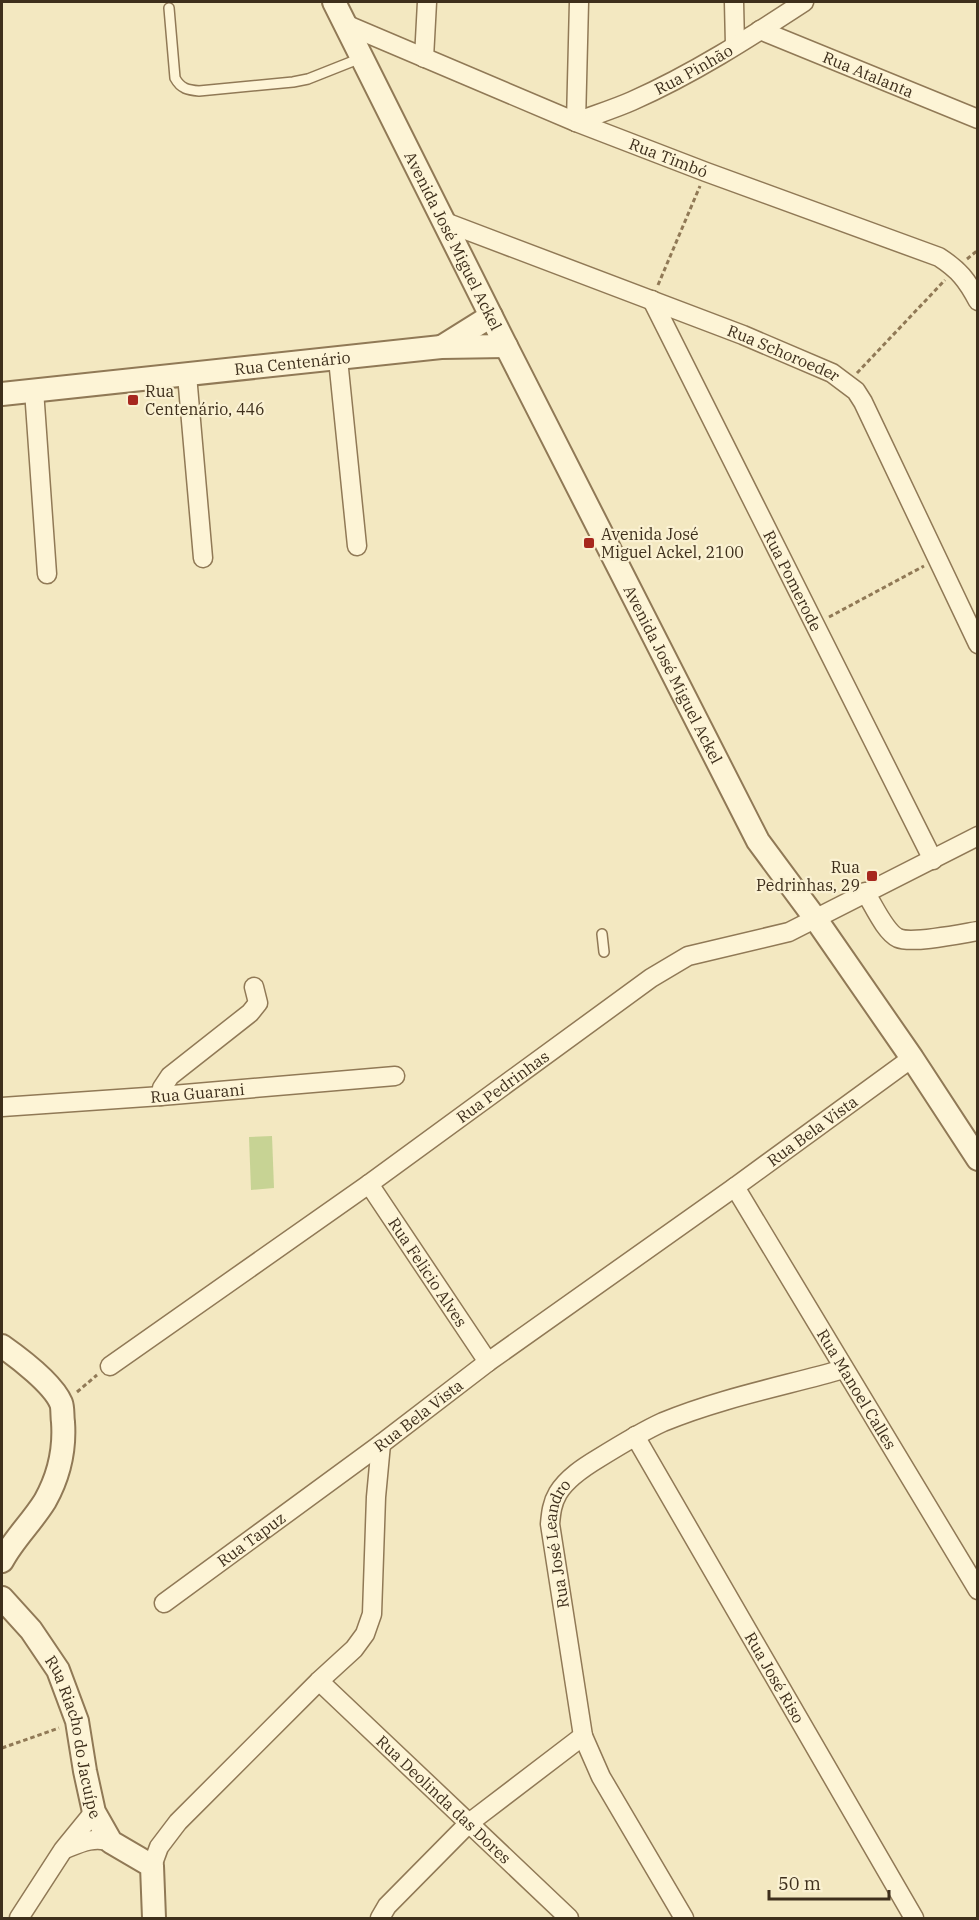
<svg xmlns="http://www.w3.org/2000/svg" width="979" height="1920" viewBox="0 0 979 1920" font-family="'IBM Plex Serif',serif">
<rect width="100%" height="100%" fill="#f3e8c1"/>
<path fill="#c7d394" d="M272,1136L274,1188L251,1190L249,1137Z"/>
<g fill="none" stroke-linecap="round" stroke-linejoin="round">
<defs>
<path id="service" d="M169,8L175,78C181,89 188,90 199,91L293,82L308,79L361,58
M602,934L604,952"/>
<g id="minor">
<path d="M734,2L735,45"/>
<path id="s1" d="M345,24L576,122L706,172L939,257C959,270 967,280 978,301"/>
<path id="s2" d="M760,30L978,119"/>
<path d="M424,58L427,2"/>
<path id="s3" d="M576,122C594,115 614,109 632,101C693,74 749,38 804,2"/>
<path d="M576,122L579,2"/>
<path id="s4" d="M445,222L743,335L832,373L856,391L863,402L978,644"/>
<path id="s5" d="M652,300L933,860"/>
<path d="M338,359L357,546"/>
<path d="M187,375L203,558"/>
<path d="M34,390L47,574"/>
<path d="M865,892C873,904 885,932 898,938C912,944 960,934 978,931"/>
<path d="M161,1096L162,1088L170,1076L250,1013L258,1003L254,987"/>
<path id="s6" d="M2,1107L161,1096L395,1076"/>
<path id="s7" d="M369,1184L488,1362"/>
<path id="s8" d="M735,1187L978,1590"/>
<path id="s9" d="M110,1366L369,1184L651,978L688,956L789,932L978,836"/>
<path id="s10" d="M635,1436L914,1918"/>
<path id="s11" d="M164,1603L381,1444L488,1362L735,1187L912,1058"/>
<path id="s12" d="M319,1681L569,1918"/>
<path d="M65,1849C80,1843 94,1836 111,1842"/>
<path d="M152,1866L159,1847L178,1822L319,1681L354,1649L365,1634L372,1614L376,1497L381,1444"/>
<path d="M19,1918L63,1850L94,1812"/>
<path d="M380,1918L387,1906L469,1823L583,1736"/>
<path id="s13" d="M684,1918L601,1777L583,1736L550,1524C551,1513 552,1503 558,1493C567,1478 584,1467 599,1458C620,1445 641,1432 663,1422C721,1398 784,1386 844,1369"/>
</g>
<g id="tertiary">
<path id="s14" d="M334,2L506,346L758,841L815,918L912,1058L978,1159"/>
<path d="M443,346L491,316"/>
<path id="s15" d="M2,394L441,347L506,346"/>
<path d="M2,1346C19,1358 53,1384 61,1403C63,1408 62,1416 63,1422C65,1450 59,1476 45,1501C32,1522 13,1540 2,1561"/>
<path id="s16" d="M2,1598L31,1630L58,1670L77,1721L85,1771L94,1812L111,1842L152,1866L154,1918"/>
</g>
</defs>
<use href="#service" stroke="#907956" stroke-width="12"/>
<use href="#minor" stroke="#907956" stroke-width="21"/>
<use href="#tertiary" stroke="#907956" stroke-width="26"/>
<path stroke="#907956" stroke-width="3" stroke-dasharray="4.5 3" stroke-linecap="butt" d="M967,259L978,250
M658,285L700,186
M857,373L945,280
M829,617L924,566
M77,1392L97,1375
M2,1748L59,1728"/>
<use href="#service" stroke="#fdf4d6" stroke-width="9"/>
<use href="#minor" stroke="#fdf4d6" stroke-width="18"/>
<use href="#tertiary" stroke="#fdf4d6" stroke-width="22"/>
</g>
<g fill="#a7271e" stroke="#faf1d2" stroke-width="2">
<rect x="127" y="394" width="12" height="12" rx="3"/>
<rect x="583" y="537" width="12" height="12" rx="3"/>
<rect x="866" y="870" width="12" height="12" rx="3"/>
</g>
<g text-anchor="middle" dominant-baseline="central" stroke-width="4.5" stroke-linejoin="round" paint-order="stroke">
<g font-size="16" fill="#3e2f1c" stroke="#faf1d2">
<text stroke="none"><textPath href="#s3" startOffset="129">Rua Pinhão</textPath></text>
<text stroke="none"><textPath href="#s2" startOffset="117">Rua Atalanta</textPath></text>
<text stroke="none"><textPath href="#s1" startOffset="350">Rua Timbó</textPath></text>
<text stroke="none"><textPath href="#s14" startOffset="267">Avenida José Miguel Ackel</textPath></text>
<text stroke="none"><textPath href="#s4" startOffset="363">Rua Schoroeder</textPath></text>
<text stroke="none"><textPath href="#s15" startOffset="292">Rua Centenário</textPath></text>
<text stroke="none"><textPath href="#s5" startOffset="314">Rua Pomerode</textPath></text>
<text stroke="none"><textPath href="#s14" startOffset="753">Avenida José Miguel Ackel</textPath></text>
<text stroke="none"><textPath href="#s9" startOffset="482">Rua Pedrinhas</textPath></text>
<text stroke="none"><textPath href="#s6" startOffset="196">Rua Guarani</textPath></text>
<text stroke="none"><textPath href="#s11" startOffset="802">Rua Bela Vista</textPath></text>
<text stroke="none"><textPath href="#s7" startOffset="106">Rua Felicio Alves</textPath></text>
<text stroke="none"><textPath href="#s8" startOffset="236">Rua Manoel Calles</textPath></text>
<text stroke="none"><textPath href="#s11" startOffset="316">Rua Bela Vista</textPath></text>
<text stroke="none"><textPath href="#s11" startOffset="108">Rua Tapuz</textPath></text>
<text stroke="none"><textPath href="#s13" startOffset="404">Rua José Leandro</textPath></text>
<text stroke="none"><textPath href="#s10" startOffset="279">Rua José Riso</textPath></text>
<text stroke="none"><textPath href="#s16" startOffset="160">Rua Riacho do Jacuípe</textPath></text>
<text stroke="none"><textPath href="#s12" startOffset="172">Rua Deolinda das Dores</textPath></text>
</g>
<g font-size="16" fill="#3e2f1c" stroke="#faf1d2" text-anchor="start">
<text x="145" y="391">Rua<tspan x="145" dy="18">Centenário, 446</tspan></text>
<text x="601" y="534">Avenida José<tspan x="601" dy="18">Miguel Ackel, 2100</tspan></text>
<text x="860" y="867" text-anchor="end">Rua<tspan x="860" dy="18">Pedrinhas, 29</tspan></text>
</g>
</g>
<rect width="979" height="1920" fill="none" stroke="#3e2f1c" stroke-width="6"/>
<path d="M769 1890v9h120v-9" fill="none" stroke="#3e2f1c" stroke-width="3"/>
<text x="778" y="1890" font-size="18" fill="#3e2f1c" stroke="#faf1d2" stroke-width="4.5" paint-order="stroke">50 m</text>
</svg>
